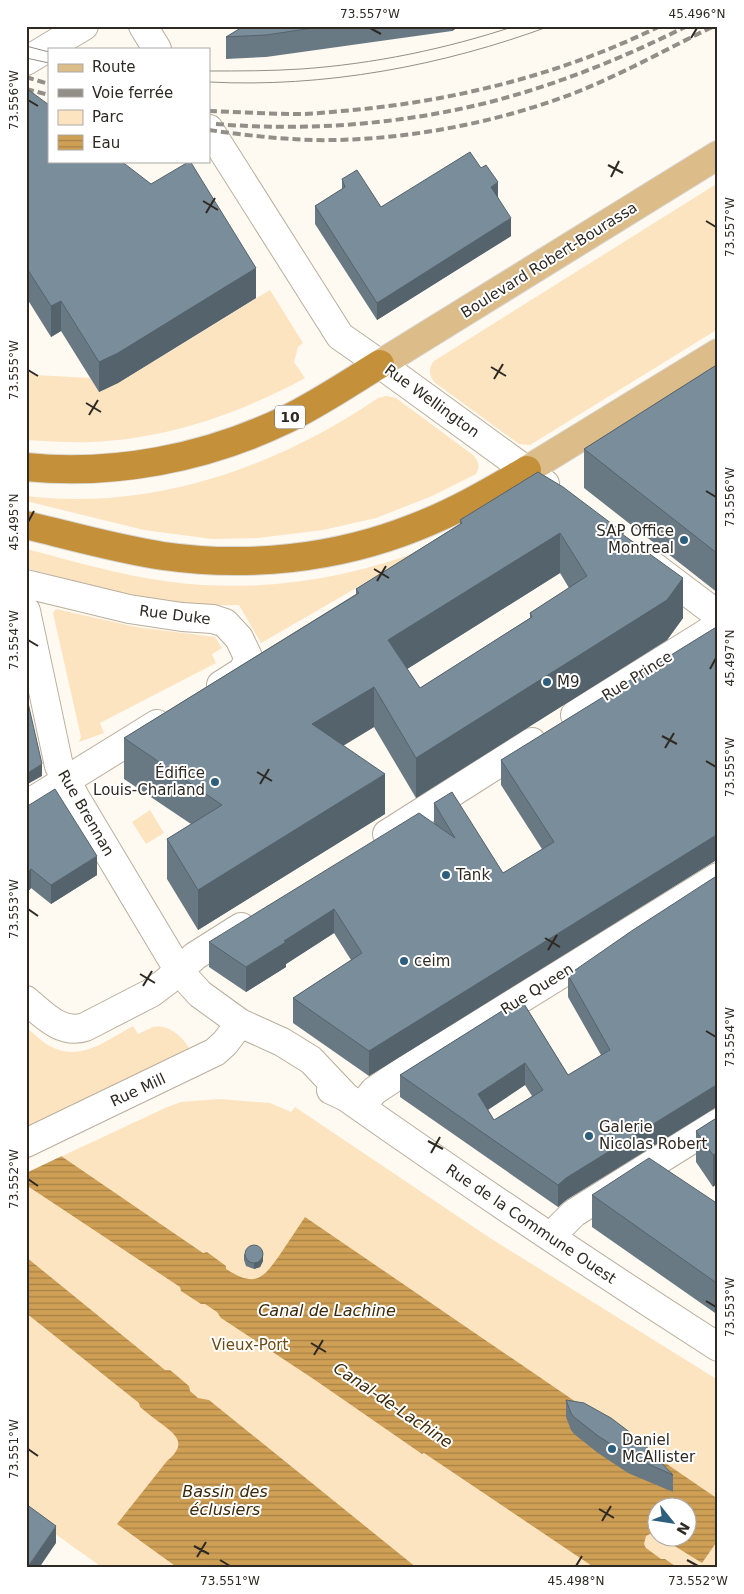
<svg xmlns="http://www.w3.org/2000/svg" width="744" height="1594" viewBox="0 0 744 1594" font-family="'DejaVu Sans',sans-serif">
<defs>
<pattern id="water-rules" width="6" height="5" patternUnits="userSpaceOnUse" patternTransform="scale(1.25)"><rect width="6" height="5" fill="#ce9f55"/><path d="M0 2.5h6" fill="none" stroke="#a88246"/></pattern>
</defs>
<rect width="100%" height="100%" fill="#fef9f1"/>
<path fill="#fce4c1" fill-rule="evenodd" d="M718,183V329L530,445L519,444L434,382C429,374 428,368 434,361Z
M270,290L303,343L298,347L294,362L305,378C239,414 166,439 91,442C69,443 48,441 26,440V371L35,375L90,378L99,392L118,383Z
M386,396L396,398L473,455C479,461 480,467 476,474L432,496L376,518L323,530L258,538L212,539L144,530L26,501V496C151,511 276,468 378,398Z
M428,548L396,565L261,643L239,605C167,607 95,587 26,568V549C74,561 122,576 171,582C259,593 346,580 428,548Z
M56,609L136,627L215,637L222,648L212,654L216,663L100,723L104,733L79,742L81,737L53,613Z
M150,810L164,833L146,844L132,822Z
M133,1026L138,1034C143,1032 148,1029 153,1027C168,1024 182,1036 189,1048L99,1095L98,1094L26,1127V1027C35,1035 44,1044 54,1048C82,1061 109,1039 133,1026Z
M219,1099L270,1103L291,1112L295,1107L490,1238L718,1380V1568H103L26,1513V1173L165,1108L181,1102ZM656,1506H686V1536H656Z"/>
<path fill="url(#water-rules)" d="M26,1132L203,1253L207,1252L226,1266V1269C256,1288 263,1279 281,1253C289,1241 297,1229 305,1217L718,1499V1540L702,1563L660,1537L686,1536V1506H656V1535L650,1534L646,1536L644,1544L646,1548L661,1559H665L678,1568H595L424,1453L422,1454L315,1380L221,1318L217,1312L205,1304H201L181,1291L180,1287L26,1185Z
M26,1257L165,1370H170L189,1386L190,1391L198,1398L209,1400L417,1568H178L117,1524L167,1461C189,1443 175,1434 159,1422C152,1417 146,1412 140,1407L139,1403L26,1313Z"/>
<path fill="#fef9f1" d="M26,1129L28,1130L64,1155L26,1173Z"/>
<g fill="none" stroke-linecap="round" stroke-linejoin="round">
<defs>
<path id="minor" d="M143,26L157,49
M26,61L84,26
M209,129L340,336L380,364L545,484
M653,566L718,615
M26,584L129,609L182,617L213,619L225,623L239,638L248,657L247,662L243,671L221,685
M26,611L59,766L75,797L179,971L200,994L240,1023L282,1042L311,1060L346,1097
M575,715L718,626
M26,805L157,724
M387,834L532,742
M26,1000C43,1014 61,1035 85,1027L151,993L167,981L195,956L241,927
M331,1090L346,1097C468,1183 592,1266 718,1347
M361,1107L374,1091L404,1071L718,877
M26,1143L215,1052L225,1043L240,1023
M552,1238L561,1226L574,1213L718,1123"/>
<path id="major" d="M380,364L718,155
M527,470L718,353"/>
<path id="highway" d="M26,467C114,476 206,458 285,420C318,404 349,383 380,364
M26,525C71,536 117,549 163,556C248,568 336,559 416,527C455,512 491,491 527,470"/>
</defs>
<use href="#minor" stroke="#baae9c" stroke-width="30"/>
<use href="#major" stroke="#d9d8d7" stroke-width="30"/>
<use href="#highway" stroke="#d9d8d7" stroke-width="30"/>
<use href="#minor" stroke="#fff" stroke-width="28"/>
<use href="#major" stroke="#dcbc88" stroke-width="28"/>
<use href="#highway" stroke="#c49039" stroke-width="28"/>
<path stroke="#938e87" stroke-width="1" d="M26,46L49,52
M26,58L49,63
M209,71C239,71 270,71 301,69C373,64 446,49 515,26
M209,82C324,88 442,66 550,26"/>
<path stroke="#938e87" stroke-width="4" stroke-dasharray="8 4" stroke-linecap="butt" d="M26,77L49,84
M26,89L49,95
M209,111C239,112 270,114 300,114C314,114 328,112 342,111C451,102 561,75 660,26
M216,124C326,133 442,121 547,85C595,69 641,49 687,26
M209,130C251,136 294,141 337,140C418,138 502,121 577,92C624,73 669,48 714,26"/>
</g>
<path fill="#697984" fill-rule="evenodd" d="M244,26H460L452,31L266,57L226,59V37Z
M26,88L256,298L118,383L99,392L61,331L51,337L26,297Z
M481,168L498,197L511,236L377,320L315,224V206L342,189V179L381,207Z
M718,364V593L584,488V449Z
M460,520L624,536L683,618L667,640L416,798L374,727L343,746L385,814L198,930L167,879V839L191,824L124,779V738L356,594V589L460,524ZM560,573L569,588L530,613V618L420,688L407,669Z
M718,626V859L369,1076L293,1023V998L351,960L334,933L286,964V967L246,992L209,967V942L434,824V803L503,873L542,849L501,785V760Z
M26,807L97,875L51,904L31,888L26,894Z
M718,875V1106L566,1200L558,1207L400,1097V1075L521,999L568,1075L601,1055L568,997V975ZM525,1085L532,1096L494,1120L488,1110Z
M718,1117L713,1187L696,1162V1131Z
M592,1195L718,1204V1315L592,1227Z
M244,1254L263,1261L260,1267L254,1269L246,1266L244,1260Z
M566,1400L673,1475V1492L628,1473L598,1453L574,1434L571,1430L566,1417Z"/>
<path fill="#55636c" d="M452,26H460L452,31Z
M498,182V199L491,187Z
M511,218V236L377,320V303Z
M256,268V298L118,383L99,392V362Z
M61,301V331L51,337V306Z
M560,533V573L388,681V640Z
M683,578V618L667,640L416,798V758Z
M374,687V727L312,764V724Z
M42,764V776L26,785V774Z
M385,774V814L198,930V890Z
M718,834V859L369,1076V1051Z
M97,856V875L51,904V885Z
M31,869V888L26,894V875Z
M334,909V933L286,964V967L246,992V967L284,941Z
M525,1063V1085L478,1116V1094Z
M718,1084V1106L566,1200L558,1207V1185L566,1178Z
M718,1152V1183L713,1187V1155Z
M263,1255V1261L260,1267L254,1269V1263Z
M56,1526V1543L39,1568H27Z"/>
<path fill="#7a8d9a" stroke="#55636c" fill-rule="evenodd" d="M244,26H327L266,35L226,37Z
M26,88L49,105V161H121L151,184L190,161L256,268L118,353L99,362L61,301L51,306L26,267Z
M470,152L481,168L486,165L498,182L491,187L511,218L377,303L315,206L345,187L342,179L357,170L381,207Z
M718,364V554L584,449Z
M538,472L563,487L624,533L622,534L683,578L667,600L416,758L374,687L312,724L385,774L198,890L167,839L222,805L124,738L359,593L356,589L462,523L460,520ZM560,533L587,576L530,613L532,617L420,688L388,640Z
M718,626V834L369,1051L293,998L362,953L334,909L284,941L286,942L246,967L209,942L419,813L455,838L434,803L452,792L503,873L554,842L501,760Z
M26,694L42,764L26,774Z
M55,789L97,856L51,885L31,869L26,875V807Z
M718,875V1084L566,1178L558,1185L400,1075L521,999L568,1075L610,1050L568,975L633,930ZM525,1063L543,1090L494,1120L478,1094Z
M718,1117V1152L713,1155L696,1131Z
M649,1158L718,1204V1284L592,1195Z
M245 1254a9 9 0 1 1 18 0a9 9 0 1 1-18 0Z
M566,1400L584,1403L611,1418L640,1440L673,1475L628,1455L598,1436L574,1417L571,1413Z
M26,1504L56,1526L27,1568H26Z"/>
<path fill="none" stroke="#2e2922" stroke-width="2" d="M370,28L381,34M691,38L697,28M28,100L38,106M608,165L623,173M611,177L619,161M203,201L218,210M206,213L215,198M706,221L716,227M491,367L506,376M28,370L38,376M494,379L503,364M86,403L101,412M89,415L98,400M706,491L716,497M28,522L34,511M374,569L389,578M377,581L386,566M28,640L38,646M710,669L716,658M662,736L677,744M665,748L674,733M706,761L716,767M257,772L272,781M260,784L269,769M28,909L38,916M545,938L560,947M548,950L557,935M140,974L155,983M143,986L152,971M706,1031L716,1037M428,1141L443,1149M431,1153L440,1137M28,1179L38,1186M706,1301L716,1307M311,1343L326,1352M314,1355L323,1340M28,1449L38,1456M599,1509L614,1518M602,1521L611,1506M194,1546L209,1554M197,1557L206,1542M220,1560L230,1566M687,1560L698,1566M576,1566L582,1556"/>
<g fill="#2d5e7c" stroke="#fff" stroke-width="2">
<circle cx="684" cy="540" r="5"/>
<circle cx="547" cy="682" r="5"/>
<circle cx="215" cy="782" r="5"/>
<circle cx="446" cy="875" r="5"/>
<circle cx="404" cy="961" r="5"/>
<circle cx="589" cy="1136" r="5"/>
<circle cx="612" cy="1449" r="5"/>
</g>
<g text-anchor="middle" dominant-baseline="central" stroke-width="4" stroke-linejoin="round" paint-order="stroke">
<rect fill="#fff" stroke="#6d6964" stroke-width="1" x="275" y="405.5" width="30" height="23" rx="4"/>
<g font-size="14" font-weight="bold" fill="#2e2922">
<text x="290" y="417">10</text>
</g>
<g font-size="15" fill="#2e2922" stroke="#fff">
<text transform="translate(549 260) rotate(-32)">Boulevard Robert-Bourassa</text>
<text transform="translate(432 401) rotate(36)">Rue Wellington</text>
<text transform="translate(175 615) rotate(7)">Rue Duke</text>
<text transform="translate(637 676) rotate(-32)">Rue Prince</text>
<text transform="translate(86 813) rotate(60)">Rue Brennan</text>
<text transform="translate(537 989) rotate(-32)">Rue Queen</text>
<text transform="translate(138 1090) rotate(-25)">Rue Mill</text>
<text transform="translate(531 1224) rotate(34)">Rue de la Commune Ouest</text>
</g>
<g font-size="15" fill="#2e2922" stroke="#fff" text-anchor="start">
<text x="674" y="531" text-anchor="end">SAP Office<tspan x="674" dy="17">Montreal</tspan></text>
<text x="557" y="682">M9</text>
<text x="205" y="773" text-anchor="end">Édifice<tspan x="205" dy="17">Louis-Charland</tspan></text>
<text x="456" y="875">Tank</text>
<text x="414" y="961">ceim</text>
<text x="599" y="1127">Galerie<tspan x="599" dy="17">Nicolas Robert</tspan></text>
<text x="622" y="1440">Daniel<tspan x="622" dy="17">McAllister</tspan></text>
</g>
<g font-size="15" fill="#6b4b12" stroke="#fff">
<text x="250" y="1345">Vieux-Port</text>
</g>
<g font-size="16" font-style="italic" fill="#3d2907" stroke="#fff">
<text x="327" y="1310">Canal de Lachine</text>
<text transform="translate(393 1405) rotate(34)">Canal-de-Lachine</text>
<text x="225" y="1491">Bassin des<tspan x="225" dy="18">éclusiers</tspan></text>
</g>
</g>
<rect width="744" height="1594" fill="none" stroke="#ffffff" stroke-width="55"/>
<rect x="48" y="48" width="162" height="115" fill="#ffffff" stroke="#aba9a7"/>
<rect x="58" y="64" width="25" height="8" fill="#dcbc88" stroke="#aba9a7"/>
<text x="92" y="72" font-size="15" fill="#2e2922">Route</text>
<rect x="58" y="89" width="25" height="8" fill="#938e87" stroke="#aba9a7"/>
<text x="92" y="98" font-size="15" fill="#2e2922">Voie ferrée</text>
<rect x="58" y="110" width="25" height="15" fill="#fce4c1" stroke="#aba9a7"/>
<text x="92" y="122" font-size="15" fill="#2e2922">Parc</text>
<rect x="58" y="135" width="25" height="15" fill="url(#water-rules)" stroke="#aba9a7"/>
<text x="92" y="148" font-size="15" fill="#2e2922">Eau</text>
<g transform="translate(672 1522) rotate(120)"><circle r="24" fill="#ffffff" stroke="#aba9a7"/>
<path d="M0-4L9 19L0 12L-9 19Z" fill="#2d5e7c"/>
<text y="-8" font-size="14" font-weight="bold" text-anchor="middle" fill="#2e2922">N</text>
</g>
<rect x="28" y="28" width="688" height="1538" fill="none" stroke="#2e2922" stroke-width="2"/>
<g font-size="12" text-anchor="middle" fill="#2e2922">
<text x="370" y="18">73.557°W</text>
<text x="697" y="18">45.496°N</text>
<text transform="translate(14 100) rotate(-90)" y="4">73.556°W</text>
<text transform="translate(730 227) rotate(-90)" y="4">73.557°W</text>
<text transform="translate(14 370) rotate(-90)" y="4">73.555°W</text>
<text transform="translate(730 497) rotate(-90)" y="4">73.556°W</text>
<text transform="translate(14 522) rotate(-90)" y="4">45.495°N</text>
<text transform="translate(14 640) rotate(-90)" y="4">73.554°W</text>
<text transform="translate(730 658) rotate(-90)" y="4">45.497°N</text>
<text transform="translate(730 767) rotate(-90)" y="4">73.555°W</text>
<text transform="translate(14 909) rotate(-90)" y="4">73.553°W</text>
<text transform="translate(730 1037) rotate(-90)" y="4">73.554°W</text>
<text transform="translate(14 1179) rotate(-90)" y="4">73.552°W</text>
<text transform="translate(730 1307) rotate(-90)" y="4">73.553°W</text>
<text transform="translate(14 1449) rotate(-90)" y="4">73.551°W</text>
<text x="230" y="1585">73.551°W</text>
<text x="576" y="1585">45.498°N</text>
<text x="698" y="1585">73.552°W</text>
</g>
</svg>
